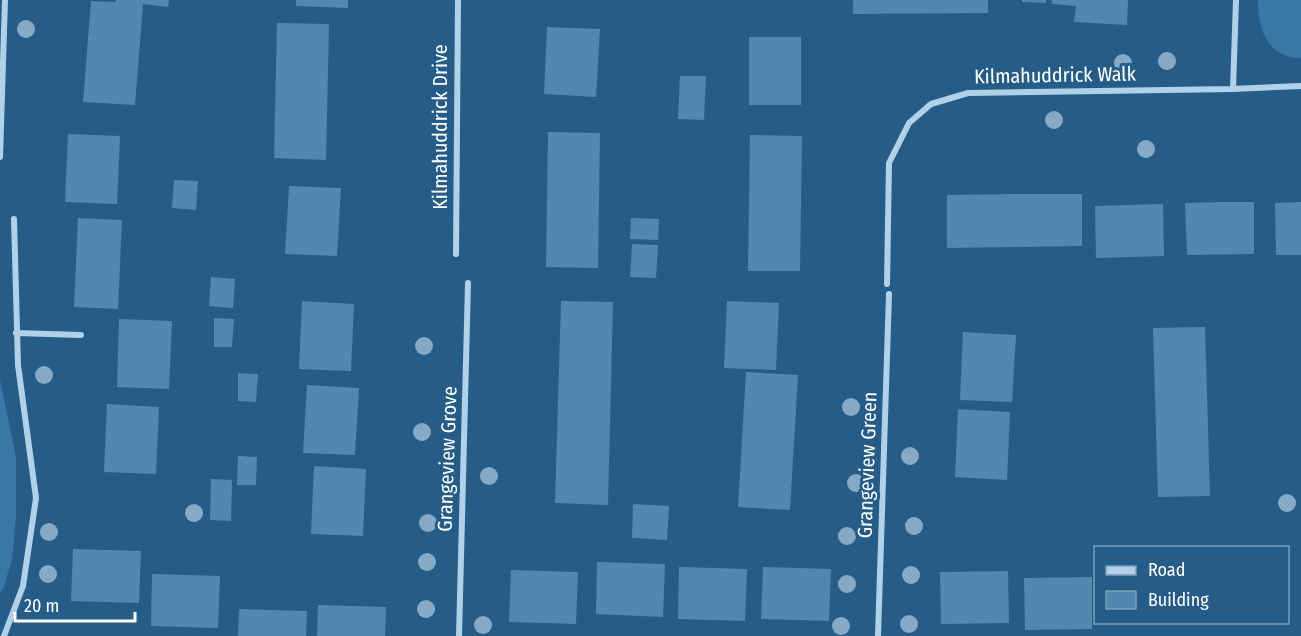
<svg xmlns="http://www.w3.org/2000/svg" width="1301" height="636" viewBox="0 0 1301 636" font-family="'Fira Sans Condensed',sans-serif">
<rect width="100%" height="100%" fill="#255d88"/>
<path fill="#3977a5" d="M1258,0H1301V58C1268,58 1257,29 1258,0Z
M0,380L16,457V516L12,560L3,589L0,592Z"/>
<path fill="#5188b2" d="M116,0H169L168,7L143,4L135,105L83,102L91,1L115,2Z
M296,0H348V8L296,6Z
M853,0H988V13L853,14Z
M1022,0H1046V3L1022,2Z
M1052,0H1128L1127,25L1074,22L1076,6L1052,4Z
M277,23L329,24L326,160L274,158Z
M547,27L600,29L596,97L544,94Z
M749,37H801V105H749Z
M680,76H706L704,120L678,119Z
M548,132L600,133L598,268L546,267Z
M68,134L120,136L117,204L65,202Z
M750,135L802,136L800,271H748Z
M174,180L198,181L196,210L172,208Z
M289,186L341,188L337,256L285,254Z
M1015,194H1082V246L947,248V195Z
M1220,202H1254V254L1187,255L1185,203Z
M1301,202V255H1276L1275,203Z
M1163,204L1164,256L1096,258L1095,206Z
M78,218L122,220L118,309L74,307Z
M631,218L659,219L658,240L630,239Z
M632,244L658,245L656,278L630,277Z
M211,277L235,279L233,308L209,306Z
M302,301L354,304L351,371L299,369Z
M561,301L613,302L608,505L555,503Z
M727,301L779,303L776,370L724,368Z
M214,318L234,319L232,347H214Z
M119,319L172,321L169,389L117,387Z
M1205,327L1210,496L1158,497L1153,328Z
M963,332L1016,335L1012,402L960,400Z
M746,372L798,375L790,510L738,507Z
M238,373L258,374L256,402L238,401Z
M307,385L359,388L355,455L303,453Z
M107,404L159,407L156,474L104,472Z
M958,409L1010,412L1007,480L955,477Z
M238,456L257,457L256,485H237Z
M314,466L366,469L363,536L311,534Z
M211,479L232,480L231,521L210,520Z
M633,504L669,506L667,540L632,538Z
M73,549L141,551L139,603L71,601Z
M597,562L665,564L663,617L596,614Z
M679,567L747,569L745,621L678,619Z
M763,567L831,569L829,621L761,619Z
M511,570L578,572L576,624L509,622Z
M1008,571L1009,623L941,624L940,572Z
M152,574L220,576L218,628L151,626Z
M1092,577V629L1025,630L1024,578Z
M318,605L386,607L385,636H317Z
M239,609L307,611L306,636H238Z"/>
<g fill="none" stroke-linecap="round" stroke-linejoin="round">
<path stroke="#b1d1e9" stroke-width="6" d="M1233,89L1236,0
M0,157L5,0
M456,254L458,0
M887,284L889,163L909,123L931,104L968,93L1233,89L1301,86
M16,333L81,335
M4,636L23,586L36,498L18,365L14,219
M459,636L468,283
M878,636L889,294"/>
</g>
<g fill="#86aac5">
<circle cx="26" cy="29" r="9"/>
<circle cx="1167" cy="61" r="9"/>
<circle cx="1123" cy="63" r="9"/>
<circle cx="1054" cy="120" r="9"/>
<circle cx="1146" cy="149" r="9"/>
<circle cx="424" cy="346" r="9"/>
<circle cx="44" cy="375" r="9"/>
<circle cx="851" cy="407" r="9"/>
<circle cx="422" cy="432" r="9"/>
<circle cx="910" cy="456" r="9"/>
<circle cx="489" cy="476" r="9"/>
<circle cx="856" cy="483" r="9"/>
<circle cx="1287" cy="503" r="9"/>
<circle cx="194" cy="513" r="9"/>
<circle cx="428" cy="523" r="9"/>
<circle cx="914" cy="526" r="9"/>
<circle cx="49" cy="532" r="9"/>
<circle cx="847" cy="536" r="9"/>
<circle cx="427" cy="562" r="9"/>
<circle cx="48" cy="574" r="9"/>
<circle cx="911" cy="575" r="9"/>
<circle cx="847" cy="584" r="9"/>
<circle cx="426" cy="609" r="9"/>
<circle cx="909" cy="624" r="9"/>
<circle cx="483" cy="625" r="9"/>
<circle cx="841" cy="626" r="9"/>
</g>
<g text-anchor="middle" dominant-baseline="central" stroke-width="6" stroke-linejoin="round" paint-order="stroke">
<g font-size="20" fill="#fff" stroke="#255d88">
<text transform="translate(1055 75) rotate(-1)">Kilmahuddrick Walk</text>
<text transform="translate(440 127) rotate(-90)">Kilmahuddrick Drive</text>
<text transform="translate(447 459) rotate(-88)">Grangeview Grove</text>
<text transform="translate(867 465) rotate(-88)">Grangeview Green</text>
</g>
</g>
<rect x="1094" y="546" width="195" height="78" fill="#255d88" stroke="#7c9eb8" stroke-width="1.5"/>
<rect x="1106" y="566" width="30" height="9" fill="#b1d1e9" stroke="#7c9eb8" stroke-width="1.5"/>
<text x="1148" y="576" font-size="18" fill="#ffffff">Road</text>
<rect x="1106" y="591" width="30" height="18" fill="#5188b2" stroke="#7c9eb8" stroke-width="1.5"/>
<text x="1148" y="606" font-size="18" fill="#ffffff">Building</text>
<path d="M15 612v9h120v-9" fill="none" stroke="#ffffff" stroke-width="3"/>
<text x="24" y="612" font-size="18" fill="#ffffff" stroke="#255d88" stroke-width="4.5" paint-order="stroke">20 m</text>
</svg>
